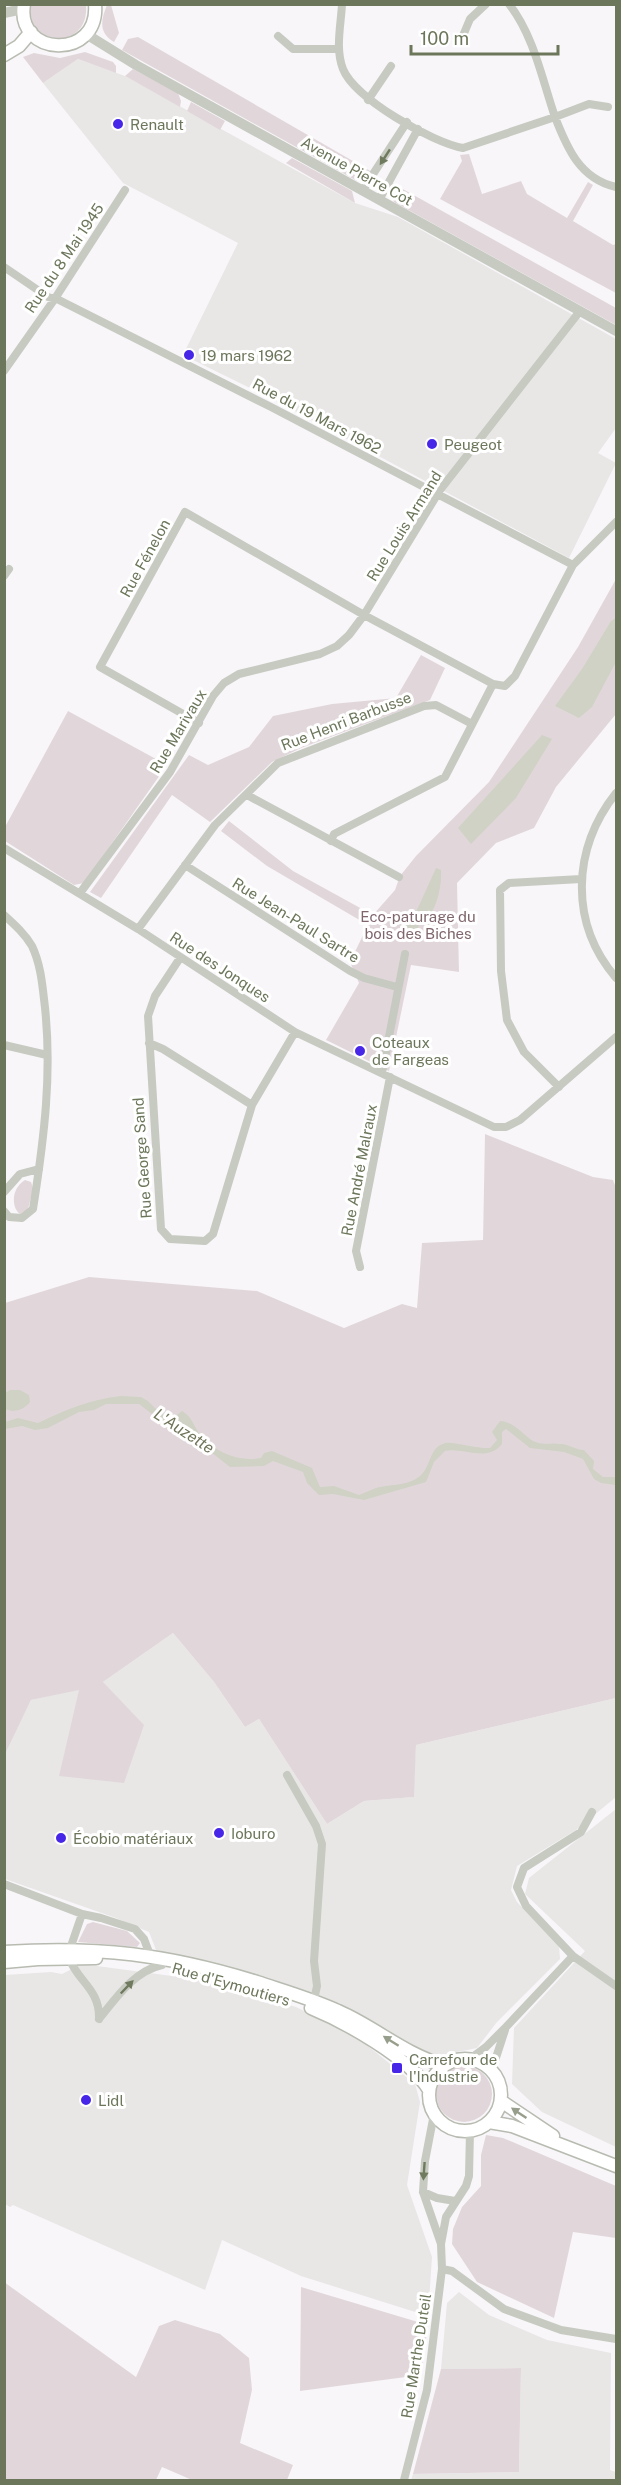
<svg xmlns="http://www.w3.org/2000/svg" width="621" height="2485" viewBox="0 0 621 2485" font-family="'Public Sans',sans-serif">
<rect width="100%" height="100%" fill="#f8f6f9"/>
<path fill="#e8e7e6" d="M78,59L125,76L355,203L398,217L616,339V428L598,453L616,463L569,558L274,400L183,355L238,243L123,183L43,83Z
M173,1633L214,1682L245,1727L259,1719L327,1824L364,1801L413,1797L416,1745L616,1698V1797L576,1830L517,1866L511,1890L517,1902L559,1946L560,1959L497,2022L477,2048L433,2057L237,1970L156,1950L149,1932L116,1918L5,1879L4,1754L31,1700L79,1689L103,1682Z
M616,1809V2147L542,2112L512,2084L514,2028L585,1951L525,1894L529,1878Z
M82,1964L209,1981L296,2007L358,2038L415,2084L420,2102L407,2185L432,2257L428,2316L301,2276L222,2240L205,2290L13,2205L10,2207L5,2204V1975L51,1972L62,1974Z
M459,2292L489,2315L547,2340L611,2353L610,2470L616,2472V2480H411L413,2474L519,2472L521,2368L441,2369L447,2303Z"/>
<path fill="#e1d7db" d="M31,4L86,5C90,51 24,49 31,4Z
M107,5H111L119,33L114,42C98,32 101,20 107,5Z
M138,37L372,172L364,181H357L122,50L128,39Z
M85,52L113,62L116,66V73L78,59L43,83L23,57L34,53L60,58Z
M133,69L178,93L181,101L180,107L125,76Z
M191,102L225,121L220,130L187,111Z
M469,154L482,194L521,181L527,194L567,218L588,182L593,185L573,221L613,245L616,244V293L440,199L462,161L460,155Z
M292,158L352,191L355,203L286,163Z
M392,183L616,308V325L394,202L390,194Z
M616,579V714L556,787L534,828L496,843L457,883L459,972L411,965L389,1071L326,1040L359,983L350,962L368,925L267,866L221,831L229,821L293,871L373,915L395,890L400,876L416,856L489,782L578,647Z
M421,655L445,668L430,700L301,748L272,762L210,822L172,795L101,898L90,892L189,755L208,765L249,747L273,716L332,704L396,698Z
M68,711L167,765L84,883L74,885L5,841V827Z
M485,1134L593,1177L613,1180L616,1188V1698L416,1745L414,1797L364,1801L327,1824L259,1719L245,1727L214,1682L173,1633L103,1682L144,1725L124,1783L59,1776L79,1690L31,1700L5,1754V1303L89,1277L257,1291L344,1328L402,1304L417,1308L422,1243L483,1240Z
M25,1180L31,1182C34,1189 32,1194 30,1201C24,1235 0,1196 25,1180Z
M93,1922L127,1931L140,1943L137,1947L78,1942L87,1924Z
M436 2094a28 28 0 1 1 56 0a28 28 0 1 1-56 0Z
M486,2135L503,2138L616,2186V2238L573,2232L554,2318L477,2282L452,2244L453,2229L462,2207L481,2186V2155Z
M4,2282L136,2377L159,2326L175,2320L220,2334L249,2358L252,2390L240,2443L293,2465L287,2480H192L162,2467L156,2480H5Z
M301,2287L428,2325L421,2375L300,2391Z
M521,2368L519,2472L413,2474L441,2369Z"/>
<path fill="#cfd2c4" d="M616,618V662L592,707L579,718L555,706L582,669L611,621Z
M542,735L552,739L516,798L471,844L458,828Z
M436,868L441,870C442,888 436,916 419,925L413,940H408L399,933L416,912Z
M10,1390H20L29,1395L30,1402C24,1410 14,1413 5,1409V1393Z
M121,1396L141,1397L148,1401L159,1412L172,1419L182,1411C193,1417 194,1428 202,1437C217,1453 239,1462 261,1458L264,1453L272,1451L312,1468L320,1487L334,1486L359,1495C365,1493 370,1490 376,1488C391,1484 408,1486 420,1476C431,1467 429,1447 445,1443C450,1441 480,1449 490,1448L497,1440L492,1432L500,1421C515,1422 522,1434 533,1441C543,1446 550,1442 561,1444C569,1444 575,1450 584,1450L594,1461L593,1469L603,1477H616V1485L601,1483L594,1479L583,1459L564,1452L530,1448L506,1429L502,1432V1444C487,1463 464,1447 445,1451L434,1462L426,1482L364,1500L333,1494L319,1495L307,1483L303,1472L273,1461L264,1466L230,1467L202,1445L173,1430L139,1404H106L94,1410L79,1412L48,1428L35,1430L22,1426L5,1429V1422L18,1418L38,1423C65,1410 91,1399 121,1396Z"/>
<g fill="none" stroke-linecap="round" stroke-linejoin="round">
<defs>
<path id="primary" d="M24,4C15,57 100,61 95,4
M4,55L19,46L31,32
M4,1952C99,1946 166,1954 257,1982C284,1991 312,1999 338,2011C375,2027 404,2054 443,2065
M4,1962L38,1959L96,1958
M311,2008C345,2022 410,2058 429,2090
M429 2095a36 36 0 1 1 72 0a36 36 0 1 1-72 0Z
M501,2101L553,2136
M489,2122L512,2126L616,2166"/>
</defs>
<use href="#primary" stroke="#b7bbb0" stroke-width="15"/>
<path stroke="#c6cac1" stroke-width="8" d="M342,4C341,25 335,49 343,69C354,98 433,143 463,148L555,117C542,79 534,36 509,4
M278,36L293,49H339
M462,38L470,19L486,4
M368,100L391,66
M608,107L589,104L555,117C567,148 580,179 616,187
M362,191L407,122
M379,200L418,129
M4,267L48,297L59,300L271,407L573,565
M4,371L54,300L125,190
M4,576L9,569
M199,723L100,667L185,512L364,615L493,684L505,686L515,676L573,565L616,522
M616,793C572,849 569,923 616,978
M247,795L399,877
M331,841L334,834L445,777L493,684
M4,848L138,929L295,1032L494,1127H506L520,1120L616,1037
M185,865L350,971L364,978L397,987
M80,893L170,772L213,696L224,683L239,674L320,654L337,646L349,635L364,615L440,490L580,311
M4,915C15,925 25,934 32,946C40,963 42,981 44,999C53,1070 44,1139 33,1209L22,1218L9,1217L4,1211
M138,929L215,825L278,763L424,706L436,705L472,724
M180,958L155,996L148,1016L161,1229L170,1239L205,1241L213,1234L252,1105L295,1032
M149,1043L163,1049L252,1105
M4,1045L47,1055
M382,1073L405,954
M559,1087L524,1052L507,1020L501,971L500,890L509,883L581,879
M4,1192L20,1174L39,1169
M360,1267L356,1251L390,1077
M287,1775L316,1826L322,1844L314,1961L317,1986L314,2000
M4,1884L82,1914L101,1918L135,1929L144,1939L150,1955
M70,1949L82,1914
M573,1956L526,1906L517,1887L524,1868L581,1832L592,1812
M69,1958C78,1982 100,1989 99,2019
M99,2019C116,1998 134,1971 162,1965
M470,2059L486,2047L506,2027L573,1956L616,1986
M492,2070L505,2030
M434,2114L425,2161L423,2192L441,2244
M423,2192L437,2198L455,2201
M442,2269L452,2271L504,2309L561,2330L616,2339
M404,2480L427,2390L442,2269L441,2244L446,2217L466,2186L469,2176L470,2131"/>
<path stroke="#c6cac1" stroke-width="10" d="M4,13L23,9
M86,34L136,65L616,331"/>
<use href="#primary" stroke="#fff" stroke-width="12"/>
</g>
<defs><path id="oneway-solid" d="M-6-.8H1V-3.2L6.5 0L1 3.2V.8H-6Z" transform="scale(1.5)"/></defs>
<g fill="#707a5f">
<use href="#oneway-solid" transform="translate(385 157) rotate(123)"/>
<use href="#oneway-solid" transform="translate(127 1987) rotate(-46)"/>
<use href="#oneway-solid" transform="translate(424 2171) rotate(94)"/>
</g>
<g fill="#979f8c">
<use href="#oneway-solid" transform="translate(391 2041) rotate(-148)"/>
<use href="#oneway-solid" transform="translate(519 2113) rotate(-146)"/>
</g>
<g fill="#4726e8" stroke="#fff" stroke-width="2">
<circle cx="118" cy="124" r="6"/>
<circle cx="189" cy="355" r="6"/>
<circle cx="432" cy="444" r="6"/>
<circle cx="360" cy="1051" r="6"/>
<circle cx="219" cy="1833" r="6"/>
<circle cx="61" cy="1838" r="6"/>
<rect x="391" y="2062" width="12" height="12" rx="3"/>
<circle cx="86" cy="2100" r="6"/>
</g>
<g text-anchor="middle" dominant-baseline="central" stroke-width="6" stroke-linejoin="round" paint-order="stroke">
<g font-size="15" fill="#6b765a" stroke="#fff" text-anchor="start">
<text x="130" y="124">Renault</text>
<text x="201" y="355">19 mars 1962</text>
<text x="444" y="444">Peugeot</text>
<text x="372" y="1042">Coteaux<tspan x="372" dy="17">de Fargeas</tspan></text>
<text x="231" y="1833">Ioburo</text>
<text x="73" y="1838">Écobio matériaux</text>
<text x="409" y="2059">Carrefour de<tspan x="409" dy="17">l'Industrie</tspan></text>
<text x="98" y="2100">Lidl</text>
</g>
<g font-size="15" fill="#6b765a" stroke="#fff">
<text transform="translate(357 171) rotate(29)">Avenue Pierre Cot</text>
<text transform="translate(64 258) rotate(-56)">Rue du 8 Mai 1945</text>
<text transform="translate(317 416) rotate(28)">Rue du 19 Mars 1962</text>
<text transform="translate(404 526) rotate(-58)">Rue Louis Armand</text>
<text transform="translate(145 558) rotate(-61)">Rue Fénelon</text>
<text transform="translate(346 721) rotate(-21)">Rue Henri Barbusse</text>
<text transform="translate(178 731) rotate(-59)">Rue Marivaux</text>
<text transform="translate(296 920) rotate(32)">Rue Jean-Paul Sartre</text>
<text transform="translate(220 967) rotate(33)">Rue des Jonques</text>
<text transform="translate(142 1158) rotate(-94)">Rue George Sand</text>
<text transform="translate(359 1170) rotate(-79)">Rue André Malraux</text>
<text transform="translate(231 1984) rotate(16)">Rue d'Eymoutiers</text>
<text transform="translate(416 2356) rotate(-81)">Rue Marthe Duteil</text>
</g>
<g font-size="15" fill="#7f666c" stroke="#fff">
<text x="418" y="916">Eco-paturage du<tspan x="418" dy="17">bois des Biches</tspan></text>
</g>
<g font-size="16" font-style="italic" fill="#6f7458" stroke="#fff">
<text transform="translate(184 1431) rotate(33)">L'Auzette</text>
</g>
</g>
<rect width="621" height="2485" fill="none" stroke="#6b765a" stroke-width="12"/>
<path d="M411 45v9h147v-9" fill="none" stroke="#6b765a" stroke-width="3"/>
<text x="420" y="45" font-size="18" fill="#6b765a" stroke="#ffffff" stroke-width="4.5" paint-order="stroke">100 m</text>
</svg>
